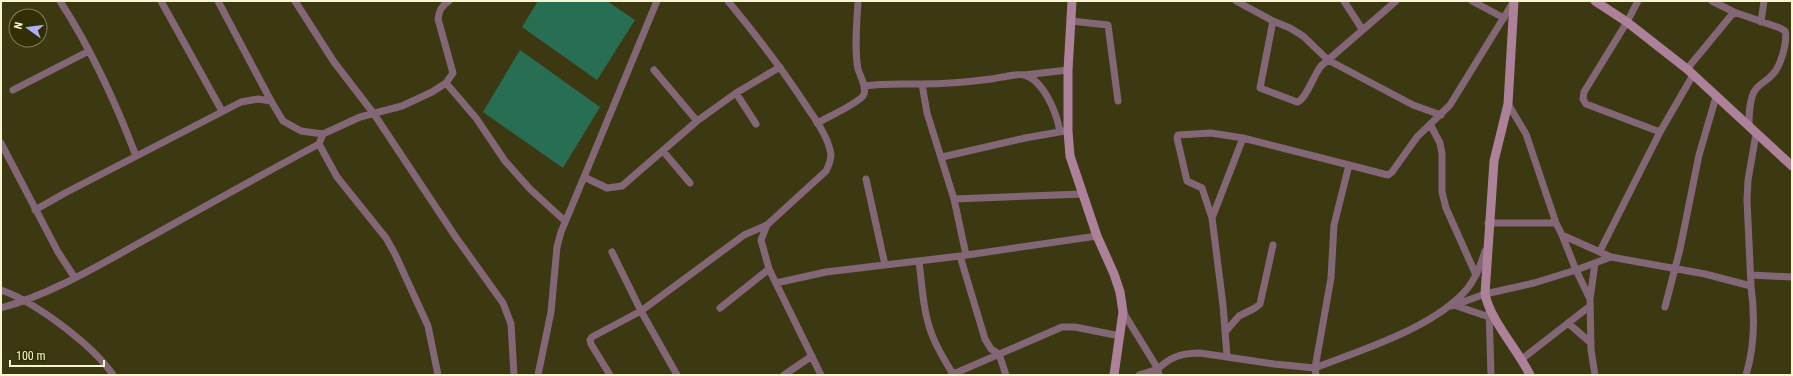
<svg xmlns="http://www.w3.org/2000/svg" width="1793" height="376" viewBox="0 0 1793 376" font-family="'Roboto Condensed',sans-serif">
<rect width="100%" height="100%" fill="#3c3912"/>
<path fill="#286e53" d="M538,1H607L635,20L597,80L522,27Z
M520,50L600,107L563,168L483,112Z"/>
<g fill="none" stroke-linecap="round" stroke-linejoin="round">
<path stroke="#846777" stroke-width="7" d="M60,1C91,49 116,103 136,156
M161,1L222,111
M218,1L271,101L283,121L301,131L323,134L360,117L402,106L432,92L446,83L453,73L438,19C439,11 441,6 449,1
M295,1L334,62L374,114L455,236L503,303L511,324L514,375
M728,1C756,35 783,70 807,107C816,120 828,137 831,154C831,160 829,165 826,171L767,225L761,240L769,269L821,375
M1236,1L1273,21L1290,28L1303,36L1328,60L1413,105L1441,115
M1344,1L1362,29
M1472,1L1504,18
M1638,1L1627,22L1584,92L1583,99L1586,104L1660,132
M1712,1L1734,12L1780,28L1785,31C1788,42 1780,68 1772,75C1766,82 1758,84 1754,92C1749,102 1749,115 1749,126
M1071,21L1108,25L1118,101
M1273,21L1260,88L1297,102C1306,100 1314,74 1321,66L1396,1
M1761,22L1764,1
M1687,69L1734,12
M654,70L697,121
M1024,75L1068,70
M446,83L476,118L505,161L530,189L565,221
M922,84L927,113L954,199L966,255
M864,86C883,83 902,84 921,84C945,84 968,82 991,79C999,78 1018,73 1024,75C1044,80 1057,114 1060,132
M13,90L89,51
M736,93L756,124
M1508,104L1526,134L1556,223
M817,123C828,117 855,105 863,96C868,89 860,76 858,69C854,48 857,23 858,1
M1430,124L1440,143L1442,154V192L1446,208L1476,275
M323,134L319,144L337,177L386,238L395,254L428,326L438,375
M1,143L58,252L75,278
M663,151L690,183
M942,157L1025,138L1065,131
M584,177L657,1
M866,179L885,265
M954,199L1083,194
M35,210L65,193L241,102L258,99L271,101
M1212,218L1202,188L1187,181L1177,138L1178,135L1211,133L1243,138
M1488,223H1556L1562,235
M1600,251L1660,132L1693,75
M612,252L641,311L677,375
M960,256L985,339L991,349L999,354L1006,375
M919,261C922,285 923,310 931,332C936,347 945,361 953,374
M1751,275L1792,277
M776,283L826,272L960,256L1097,236
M1751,286L1747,200L1748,180L1756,134
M1,290C35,302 93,345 113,375
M1590,299L1595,263
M1454,305L1489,317
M1452,306L1485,294L1534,283L1576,270L1611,257
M1665,307L1680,249L1699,155L1716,97
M1,308C51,294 96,267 141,242C200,209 259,176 319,144
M720,308L769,269
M1489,309L1491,375
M1123,312L1158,369C1170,357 1182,353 1200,353L1274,364L1315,368L1316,375
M1568,323L1591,343
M1226,331L1239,316L1255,308L1260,304L1273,245
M1227,356L1223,305L1212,218L1243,138L1349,165
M1522,359L1590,306
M1315,368L1331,278L1334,225L1349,165L1384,174L1388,175L1392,172L1417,137L1450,105L1514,1
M1315,368C1361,350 1434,328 1467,289C1476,278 1481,265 1485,251
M538,375L551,312L557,247L561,232L584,177L607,188L622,186L697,121L736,93L780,67
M610,375L591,344L590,340L592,337L641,311L744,235L767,225
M784,375L812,356
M951,375L1062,327H1075L1120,336
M1139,375L1158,369L1159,375
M1595,375L1591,350L1590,299L1576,270L1562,235L1611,257L1705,274L1751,286C1755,316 1755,346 1746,375"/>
<path stroke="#ae819a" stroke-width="9" d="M1072,1L1068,70V131L1070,156L1097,236L1114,274L1120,292L1123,312L1114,375
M1514,1L1508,104L1494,161L1493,176L1485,294C1490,320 1518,350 1530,375
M1595,1L1627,22L1687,69L1792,166"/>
</g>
<rect width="1793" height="376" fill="none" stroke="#f7f5d0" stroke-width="4"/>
<g transform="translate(28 28) rotate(284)"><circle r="19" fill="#322f06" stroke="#817e57"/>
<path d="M0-3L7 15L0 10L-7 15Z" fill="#b0aefa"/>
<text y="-6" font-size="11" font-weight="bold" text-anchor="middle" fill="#f7f5d0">N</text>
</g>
<path d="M10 360v6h94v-6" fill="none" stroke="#f7f5d0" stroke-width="2"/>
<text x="16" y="360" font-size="12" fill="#f7f5d0" stroke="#322f06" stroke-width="3" paint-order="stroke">100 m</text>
</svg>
